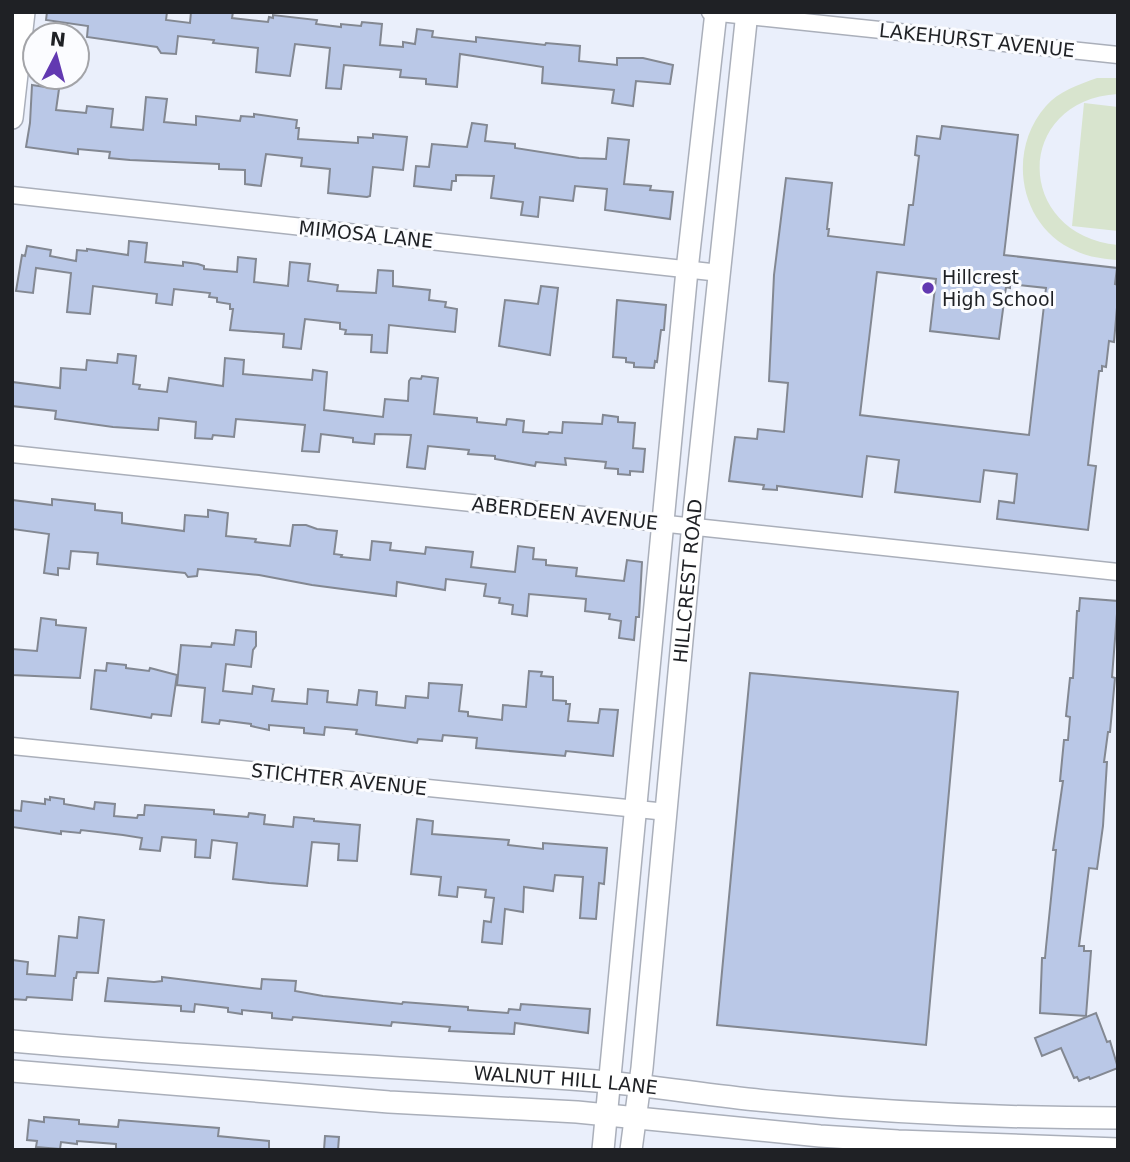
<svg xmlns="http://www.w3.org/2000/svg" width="1130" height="1162" viewBox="0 0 1130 1162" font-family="'DejaVu Sans',sans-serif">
<rect width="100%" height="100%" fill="#eaeffb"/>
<path fill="#d8e4ce" d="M1097,78H1118V94C1014,100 1013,234 1118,245V260C1104,259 1088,257 1076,251C1019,227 1006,151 1046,106C1059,91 1078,85 1097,78Z
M1084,103L1118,107V231L1072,226Z"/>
<path fill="#bac8e7" stroke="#838892" stroke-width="2" fill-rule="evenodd" d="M47,12H167L166,20L190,23L191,12H233L232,18L268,22L269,17L273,18V15L317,20L316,24L341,27V24L361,26L362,22L382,24L380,45L403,47V42L415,44L417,29L433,31L432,37L476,42V37L545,45L546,43L580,46L579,61L617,65V58H643L673,65L670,84L636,81L633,106L612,103L614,90L542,83L543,67L460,54L457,87L426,84V79L400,77L401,70L344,65L341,89L326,88L330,48L295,44L290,76L256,72L258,48L213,43L214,40L178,36L176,54L161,53L157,47L87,37L88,26L46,20Z
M32,85L59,89L56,110L86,113L87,106L113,109L111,127L143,130L146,97L167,99L164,122L196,125V116L240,121L241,116L254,117V114L297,120L296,128H299L298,139L358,143V137L373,138V134L407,137L403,170L373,167L370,196L367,197L328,193L330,169L301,166L302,158L266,154L261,186L245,184V170L219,169V164L130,160L109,158L110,152L78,149V154L26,147L30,123Z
M472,123L487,125L485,141L515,144V148L579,158L606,159L608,138L629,140L624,184L651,186L650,190L673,192L670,219L605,210L607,189L575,186L573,201L540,197L538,217L521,215L523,202L491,198L494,176L456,175V181H452L451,190L414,186L416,166L429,167L432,144L467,147Z
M942,126L1018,135L1004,255L1117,268L1115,284L1118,285V296L1114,342L1109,341L1106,367L1102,366V371H1099L1088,465L1096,466L1088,530L997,519L999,501L1014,503L1017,474L984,470L980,502L895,492L899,460L867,456L862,497L777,486V490L763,489L764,485L729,481L735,437L757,439L758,429L784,432L788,383L769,381L774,275L786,178L832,183L827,229H829L828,236L904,245L909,205H913L919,156L915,155L917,136L940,139ZM877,272L936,279L930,331L999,339L1006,287L1010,288V284L1046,288L1029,435L860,415Z
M129,241L147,243L145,262L183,266V262L198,264L204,266V269L237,272L238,257L256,259L254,282L288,286L290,262L310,264L308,281L338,285L337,291L376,293L378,270L393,271V286L430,290L429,300L446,302L445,307L457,309L455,332L389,325L387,353L371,352L372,335L345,334L346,330L340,329V323L305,319L301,349L283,347L284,334L230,330L233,309H230V304L217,302V298L209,297L210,293L174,289L172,305L156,303L157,294L93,286L90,314L67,312L71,273L36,268L33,293L16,291L22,255L25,256L27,246L51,250L50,256L76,261L77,250L87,251V249L128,255Z
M541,286L558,288L550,355L499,346L505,300L538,304Z
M617,300L666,305L664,330H661L657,362L655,361L654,368L634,367V363L626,362V358L613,357Z
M118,354L136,356L133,384L140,385L139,389L167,392L169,378L223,386L225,358L244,360L243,374L312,380L313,370L327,372L324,410L383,417L385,399L408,401L409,381L411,378L421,379L422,376L438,378L434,414L477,418V422L506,425L507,419L524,421L523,432L548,434L549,432L562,433L563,422L602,424L603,415L618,417V422L635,423L633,448L645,449L643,472L630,471V475L618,474V469L605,468L606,462L565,458L566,465L536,462L535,466L495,459V456L468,454L469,450L428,446L425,469L407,467L411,435L375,434L374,444L353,442V438L321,434L319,452L302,451L305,425L236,419L234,437L213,435L212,439L195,438L196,422L159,418L158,430L113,427L55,419L56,411L12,406V382L60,388L61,368L86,370L87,360L117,363Z
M52,499L95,504V510L122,513V523L184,531L185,515L208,517V510L228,513L226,536L256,539L255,542L290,546L293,525H306L317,529L337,531L334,554L342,555L341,557L370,560L372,541L391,543L390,550L425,554L426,547L473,552L471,567L515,572L518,546L534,548L533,559L546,560V565L577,568L576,576L624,581L627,560L642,562L639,617H636L634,640L619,638L621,621L609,619L610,614L585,611L586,599L529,594L527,616L512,614L513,605L499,603L500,598L484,596L486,584L446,579L445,590L397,582L396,596L312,585L259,575L198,569L197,576L188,577L185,573L97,564L98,553L71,551L69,569L58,568V575L44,573L49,534L12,529V500L52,505Z
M1080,598L1118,601L1112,677L1115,678L1110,732H1108L1104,762H1107L1103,826L1097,869L1089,868L1079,946H1084V951H1091L1086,1016L1040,1013L1042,958H1045L1046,947L1056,850H1053L1063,781H1060L1064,740H1068L1070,717L1066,716L1070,678H1073L1077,611H1079Z
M41,618L56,620V625L86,628L80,678L12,675V649L37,651Z
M236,630L256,632V646L253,650L251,667L226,664L223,691L252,694L253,686L274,689L272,701L307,704L308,689L328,691L327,702L357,705L359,690L377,692L376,705L405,708L406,696L428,698L429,683L462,685L459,711L468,712V716L502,720L503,705L526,707L529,671L542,672L541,676L553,677V700L566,701V704H570L568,721L598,723L600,709L618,710L613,756L566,751L565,756L476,748L477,738L443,735L442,741L418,739L417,743L356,734L357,730L325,727L324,735L304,733V728L269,725V730L251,726V724L220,720L219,724L202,722L205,688L177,685L181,645L211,647L212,643L234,645Z
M107,663L126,665V668L149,671L150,668L177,675L171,716L152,714L151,718L91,709L95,670L106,671Z
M750,673L958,692L926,1045L717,1025Z
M50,797L64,799V804L94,809L95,802L115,804L114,816L137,818L138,815H144L145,805L214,810V814L248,817L249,813L265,815L264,824L293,827L294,817L314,819V821L360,825L357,861L338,860L339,844L312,842L307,886L269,883L233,879L237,843L212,840L210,858L195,857L196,840L162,837L160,851L140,849L142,838L123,835L81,830L80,833L61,831V834L12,827V810L21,811L22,801L45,804V799L50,800Z
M417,819L433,821L432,834L509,840L508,845L543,849V843L607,848L604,884L599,883L596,919L580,918L583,877L555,875L553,891L524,887L523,912L505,909L502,944L482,942L484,921L491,922L494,898L485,897L486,890L458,887L457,897L439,895L441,877L411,874Z
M79,917L104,920L98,973L77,972L76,978H74L72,1000L27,997L26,1000L12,999V960L28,962L27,974L55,976L59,936L77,938Z
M162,977L261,989L262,979L296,981L295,991L323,996L402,1004L403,1002L468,1007V1010L508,1013L509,1009L520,1010L521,1004L590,1009L588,1033L515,1023L514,1034L490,1033L449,1031L450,1027L392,1022L391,1026L293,1017L292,1020L272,1018V1013L242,1010V1014L228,1012V1008L195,1004L194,1012L181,1011V1006L105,1001L108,978L154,982L162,981Z
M1096,1013L1107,1042L1110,1041L1118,1068L1090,1079L1089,1077L1079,1081L1077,1077L1074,1078L1061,1048L1042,1056L1035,1038Z
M44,1117L79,1120V1124L118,1127L119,1120L219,1128L218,1136L269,1141V1150H131L116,1149V1144L77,1141V1144L61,1142L60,1149L36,1147L37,1141L27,1140L29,1120L44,1122Z
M325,1136L339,1137L338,1150H324Z"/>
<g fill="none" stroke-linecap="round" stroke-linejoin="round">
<defs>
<path id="street" d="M710,12L1118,55
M12,195L720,273
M12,454L1118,572
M12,746L667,812"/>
<g id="secondary">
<path d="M12,118L24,12"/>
<path id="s1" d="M12,1041C207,1059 401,1066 596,1081C657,1086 717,1097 778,1102C892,1113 1004,1118 1118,1118"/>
<path d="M12,1071L389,1102L577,1112L820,1136L898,1141L1118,1149"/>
<path d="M603,1150L687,270L716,12"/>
<path id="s2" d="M631,1150L642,1068L694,512L747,12"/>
</g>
</defs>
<use href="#street" stroke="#aaafba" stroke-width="19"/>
<use href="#secondary" stroke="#aaafba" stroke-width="24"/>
<use href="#street" stroke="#fff" stroke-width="16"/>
<use href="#secondary" stroke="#fff" stroke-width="21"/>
</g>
<circle fill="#6239b1" stroke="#fbfcff" stroke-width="2.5" cx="928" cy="288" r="7"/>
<g text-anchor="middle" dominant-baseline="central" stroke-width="6" stroke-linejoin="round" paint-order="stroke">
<g font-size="19" fill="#1f2125" stroke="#fbfcff">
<text transform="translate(977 40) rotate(6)">LAKEHURST AVENUE</text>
<text transform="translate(366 234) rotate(6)">MIMOSA LANE</text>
<text transform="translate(565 513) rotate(6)">ABERDEEN AVENUE</text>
<text stroke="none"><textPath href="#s2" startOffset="572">HILLCREST ROAD</textPath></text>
<text transform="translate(339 779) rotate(6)">STICHTER AVENUE</text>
<text stroke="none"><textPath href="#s1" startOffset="555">WALNUT HILL LANE</textPath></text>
</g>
<g font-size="19" fill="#1f2125" stroke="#fbfcff" text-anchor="start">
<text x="942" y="277">Hillcrest<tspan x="942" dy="22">High School</tspan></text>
</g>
</g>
<rect width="1130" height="1162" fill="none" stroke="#1f2125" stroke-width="28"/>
<g transform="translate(56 56) rotate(6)"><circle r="33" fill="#fbfcff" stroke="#a3a4a8" stroke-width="2"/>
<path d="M0-5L12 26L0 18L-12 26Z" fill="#6239b1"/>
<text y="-10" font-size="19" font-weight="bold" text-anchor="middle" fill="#1f2125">N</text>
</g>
</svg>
